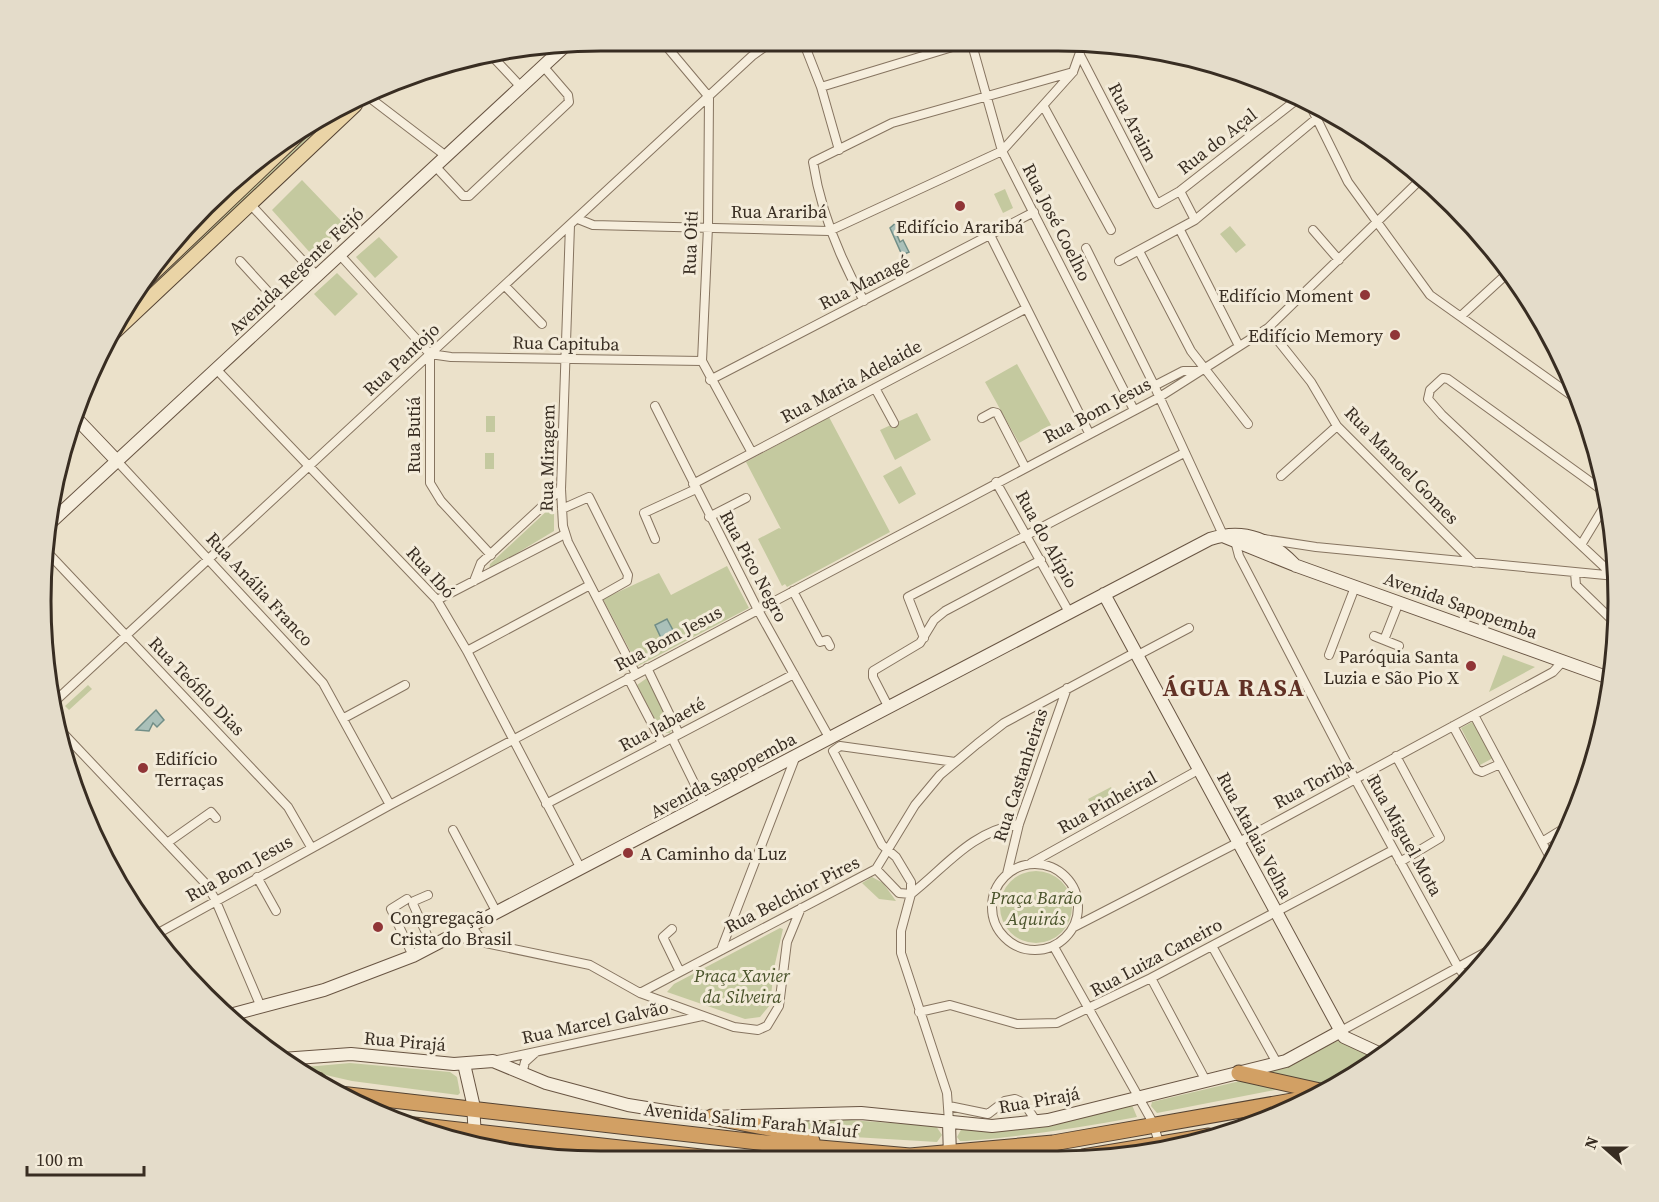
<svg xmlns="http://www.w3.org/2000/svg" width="1659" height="1202" viewBox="0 0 1659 1202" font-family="'Source Serif 4',serif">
<rect width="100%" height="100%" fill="#ebe1ca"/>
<path fill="#c4c99f" d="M336,114L124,314L135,299L324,120Z
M302,180L345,225L313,256L272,210Z
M1005,189L1013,208L1003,213L994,194Z
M1230,226L1246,245L1236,253L1220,234Z
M379,237L398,257L375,278L356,257Z
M337,273L358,294L335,316L314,294Z
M1017,364L1051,425L1019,443L985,382Z
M917,413L931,440L895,460L880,430Z
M486,416H495V432H486Z
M829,417L890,532L787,587L785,584L782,586L758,539L779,528L781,529L746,462Z
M485,453H494V469H485Z
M901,466L916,494L899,504L883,476Z
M554,507V531L489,570L490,564L550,508Z
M727,566L749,608L638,666L603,599L659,573L671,595Z
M282,617L306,642L302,646L278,621Z
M1503,655L1535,667L1489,692Z
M647,678L672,729L670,733H662L637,685Z
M88,685L92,689L69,710L65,706Z
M1474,721L1493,758L1480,765L1461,728Z
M1111,787L1119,803L1097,815L1088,799Z
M1000 907a36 36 0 1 1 72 0a36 36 0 1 1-72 0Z
M872,877L883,883L896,901L879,899L862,883Z
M780,928L783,929L774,968L770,1005L760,1017L745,1019L667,992L674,984Z
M1338,1041L1379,1058L1324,1089L1262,1072Z
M350,1063L450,1072L457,1077L460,1093L458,1095L352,1081L295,1068Z
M1240,1081L1280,1089L1157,1113L1151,1106L1152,1102Z
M1132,1105L1137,1117C1080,1128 1024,1136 966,1141H960L957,1137L962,1128C1021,1138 1076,1119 1132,1105Z
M775,1115L936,1126L942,1135L937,1142L837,1136L774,1120Z"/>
<path fill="#aac0b9" stroke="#718e87" stroke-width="1.5" d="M898,221L903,232L897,235L900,242L903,240L909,252L902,255L890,228Z
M667,619L675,634L662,640L655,625Z
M156,710L164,720L157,727L153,723L149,731L136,730Z"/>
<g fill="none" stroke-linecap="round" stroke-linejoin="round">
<defs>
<path id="street" d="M662,41L709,97L708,227L702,361L751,451
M803,41L821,87L839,150
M971,41L1002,151L1134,410
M491,55L521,87
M1080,55L1157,204L1180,191L1295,101
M821,87L972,41
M370,98L446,156
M1044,107L1111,230
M1312,109L1348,182L1430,295L1578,400
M435,166L463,196H469L569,102L568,95L543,66
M1180,191L1195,220
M251,205L317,276
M578,219L593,225L829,231L1002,151L1073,72L1083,44
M570,225L561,489L563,526L568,542L636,674
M1180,230L1239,346
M1313,230L1339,260
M990,235L1089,433
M1086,248L1152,381L1224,537
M1139,251L1191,351L1248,424
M340,255L430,354V483L441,501L491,555
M240,261L283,308
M1119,261L1195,220L1317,118
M505,286L542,324
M864,301C839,257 821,213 813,162L892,123L1073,72
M1461,316L1510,271
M1268,328L1311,382L1337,426L1474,563
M430,354L451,357L702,361
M217,370L437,600L467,651L581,869
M710,380L1034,212
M1154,386L1183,371H1199
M875,388L894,423
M655,406L758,610L830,739
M982,418L993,412L997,413L1025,467
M117,461L323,683L390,805
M1281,476L1337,426
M996,482L1069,612
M693,484L1025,309
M1606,493L1448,379L1443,378L1430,390L1428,399L1442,415L1614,576
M562,509L589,497L628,575L627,581L597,598
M709,517L746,498
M1234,537L1239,556L1355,779L1458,967L1464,975L1471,979
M655,539L644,513L696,489
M1264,539L1316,547L1616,576
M1581,545L1607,502
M49,554L288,807L311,847
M1575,573L1576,585L1613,621
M474,581L481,563L561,489
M793,591L820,642L827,640L830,646
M437,600L565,534
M1374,636L1399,646
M924,638L908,597L1184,453
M1384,640L1399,602
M467,651L590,585
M1138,655L1189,628
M1329,655L1355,587
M647,668L679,734
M628,678L662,743
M53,703L752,56L773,41
M889,708L873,677V671L920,643L934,620L945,611L1041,560
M1474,715L1552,861
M344,718L405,685
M1453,726L1477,770L1482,772L1500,764
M61,731L206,884L215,899L261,1007
M672,738L705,805
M1396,756L1440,838L1400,862
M546,804L794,674
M453,830L497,913
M1542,842L1568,826
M167,843L211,812L216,818
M1031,863L1200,769
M992 907a43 43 0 1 1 86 0a43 43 0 1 1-86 0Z
M876,869L899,893L911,894
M1007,874L1019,824L1067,688
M257,877L276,911
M911,894C947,866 970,832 1019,824
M428,895L414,901L413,904L432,946
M407,899L391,909L413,956
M471,926L484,943
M1074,927L1239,842L1553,672L1563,661
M672,929L663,937L680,972
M153,936L390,805L1158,398L1268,328L1419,181
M452,936L590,965L640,993L734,1027L758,1030L767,1026L779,1006L787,942L801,908
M1212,946L1277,1063
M1054,947L1152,1121L1160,1145
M721,950L795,758
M1151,978L1206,1081
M640,993L876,869L915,805L940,775L977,744L1004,723L1136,652
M919,1012L950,1005L1017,1024L1057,1023L1151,978L1393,850
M1341,1031L1497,946
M493,1061L702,1016
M522,1074L525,1062L536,1052
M949,1106L988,1114L1005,1101L1015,1099L1024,1103L1036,1121
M949,1122L947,1093L901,953V931L911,894V882L896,857L882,845L833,751L840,746L955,762"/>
<path id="secondary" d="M76,418L117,461
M50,523L566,45
M1225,537L1297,566L1612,679
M1104,594L1344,1037L1383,1055
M226,1016L324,990L413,956L1210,539C1246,527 1272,541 1296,566
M282,1059L351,1054L454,1064L493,1061L546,1083L628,1105L702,1117L861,1113L992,1126L1048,1120L1286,1061L1341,1031
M464,1064L473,1103L475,1138L481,1146
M949,1122L950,1158"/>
<path id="primary" d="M149,277L305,128
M109,337L355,105"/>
<path id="highway" d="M1239,1073L1320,1091
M309,1078L318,1080L328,1090
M340,1094L775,1144L910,1156L1053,1143L1309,1098
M712,1117L774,1129L812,1141
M414,1125L719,1159
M1083,1157L1209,1136"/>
</defs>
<use href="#street" stroke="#867460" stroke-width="10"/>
<use href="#secondary" stroke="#695543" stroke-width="14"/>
<use href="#primary" stroke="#554333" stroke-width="16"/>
<use href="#highway" stroke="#554333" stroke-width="17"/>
<use href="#street" stroke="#f6eedd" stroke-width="8"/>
<use href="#secondary" stroke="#f6eedd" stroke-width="12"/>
<use href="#primary" stroke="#ead4a6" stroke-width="14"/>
<use href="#highway" stroke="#d2a064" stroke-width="15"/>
</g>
<g fill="#903537" stroke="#f3ebd9" stroke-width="2">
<circle cx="960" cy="206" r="6"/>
<circle cx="1365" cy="295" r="6"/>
<circle cx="1395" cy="335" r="6"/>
<circle cx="1471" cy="666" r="6"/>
<circle cx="143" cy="768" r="6"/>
<circle cx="628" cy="853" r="6"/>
<circle cx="378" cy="927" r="6"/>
</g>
<g text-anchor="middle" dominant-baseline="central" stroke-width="6" stroke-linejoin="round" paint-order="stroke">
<g font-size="18" fill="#382d22" stroke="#f3ebd9">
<text transform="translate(1133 122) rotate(63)">Rua Araim</text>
<text transform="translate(1217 141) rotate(-38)">Rua do Açal</text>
<text x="779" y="211">Rua Araribá</text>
<text transform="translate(1057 222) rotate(63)">Rua José Coelho</text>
<text transform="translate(690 243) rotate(-88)">Rua Oiti</text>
<text transform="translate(296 271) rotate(-43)">Avenida Regente Feijó</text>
<text transform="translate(864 282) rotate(-27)">Rua Managé</text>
<text transform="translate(566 343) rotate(1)">Rua Capituba</text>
<text transform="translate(401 359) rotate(-43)">Rua Pantojo</text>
<text transform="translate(851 381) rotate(-28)">Rua Maria Adelaide</text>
<text transform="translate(1097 410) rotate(-28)">Rua Bom Jesus</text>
<text transform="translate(413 435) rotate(-90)">Rua Butiá</text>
<text transform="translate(547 458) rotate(-89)">Rua Miragem</text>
<text transform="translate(1402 465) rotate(46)">Rua Manoel Gomes</text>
<text transform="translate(1047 539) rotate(61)">Rua do Alípio</text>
<text transform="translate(754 566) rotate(62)">Rua Pico Negro</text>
<text transform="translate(431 572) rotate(48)">Rua Ibó</text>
<text transform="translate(260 589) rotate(47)">Rua Anália Franco</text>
<text transform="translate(1461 605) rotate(20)">Avenida Sapopemba</text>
<text transform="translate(668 638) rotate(-28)">Rua Bom Jesus</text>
<text transform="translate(197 686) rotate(46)">Rua Teófilo Dias</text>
<text transform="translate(662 724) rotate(-28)">Rua Jabaeté</text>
<text transform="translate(723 775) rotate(-28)">Avenida Sapopemba</text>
<text transform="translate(1020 775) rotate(-72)">Rua Castanheiras</text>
<text transform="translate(1313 783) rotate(-28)">Rua Toriba</text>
<text transform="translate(1107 802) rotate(-29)">Rua Pinheiral</text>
<text transform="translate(1255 835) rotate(62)">Rua Atalaia Velha</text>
<text transform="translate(1405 835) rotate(61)">Rua Miguel Mota</text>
<text transform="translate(239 868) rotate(-29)">Rua Bom Jesus</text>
<text transform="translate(792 894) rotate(-27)">Rua Belchior Pires</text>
<text transform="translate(1156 957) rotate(-28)">Rua Luiza Caneiro</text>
<text transform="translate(595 1022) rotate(-12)">Rua Marcel Galvão</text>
<text transform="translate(405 1041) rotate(5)">Rua Pirajá</text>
<text transform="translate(1039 1100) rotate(-10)">Rua Pirajá</text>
<text transform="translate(751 1120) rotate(6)">Avenida Salim Farah Maluf</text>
</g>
<g font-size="18" fill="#382d22" stroke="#f3ebd9" text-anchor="end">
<text x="960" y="226" text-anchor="middle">Edifício Araribá</text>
<text x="1353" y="295">Edifício Moment</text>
<text x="1383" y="335">Edifício Memory</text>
<text x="1459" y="656">Paróquia Santa<tspan x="1459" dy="21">Luzia e São Pio X</tspan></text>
<text x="155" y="758" text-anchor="start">Edifício<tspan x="155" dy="21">Terraças</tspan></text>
<text x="640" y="853" text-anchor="start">A Caminho da Luz</text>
<text x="390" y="917" text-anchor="start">Congregação<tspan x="390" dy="21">Crista do Brasil</tspan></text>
</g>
<g font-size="18" font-style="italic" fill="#49532a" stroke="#f3ebd9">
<text x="1036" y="897">Praça Barão<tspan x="1036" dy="21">Aquirás</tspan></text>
<text x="742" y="975">Praça Xavier<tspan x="742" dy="21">da Silveira</tspan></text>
</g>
<g font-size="24" font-weight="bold" letter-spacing="1.5" fill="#613125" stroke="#f3ebd9">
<text x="1234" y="687">ÁGUA RASA</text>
</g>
</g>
<path d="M0 0H1659V1202H0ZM601 51H1058A550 550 0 0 1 1608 601V601A550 550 0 0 1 1058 1151H601A550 550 0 0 1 51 601V601A550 550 0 0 1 601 51Z" fill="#e4dcca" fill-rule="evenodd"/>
<path fill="none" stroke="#382d22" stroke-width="3" d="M601 51H1058A550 550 0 0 1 1608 601V601A550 550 0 0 1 1058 1151H601A550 550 0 0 1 51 601V601A550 550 0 0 1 601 51Z"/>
<g transform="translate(1605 1148) rotate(291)" stroke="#f3ebd9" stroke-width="4.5" paint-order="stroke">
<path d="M0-4.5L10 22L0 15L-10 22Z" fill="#382d22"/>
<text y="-9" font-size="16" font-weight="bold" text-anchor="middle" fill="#382d22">N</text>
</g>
<path d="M27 1166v9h117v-9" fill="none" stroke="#382d22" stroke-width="3"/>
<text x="36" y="1166" font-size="18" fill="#382d22" stroke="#f3ebd9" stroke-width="4.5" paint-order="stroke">100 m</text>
</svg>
